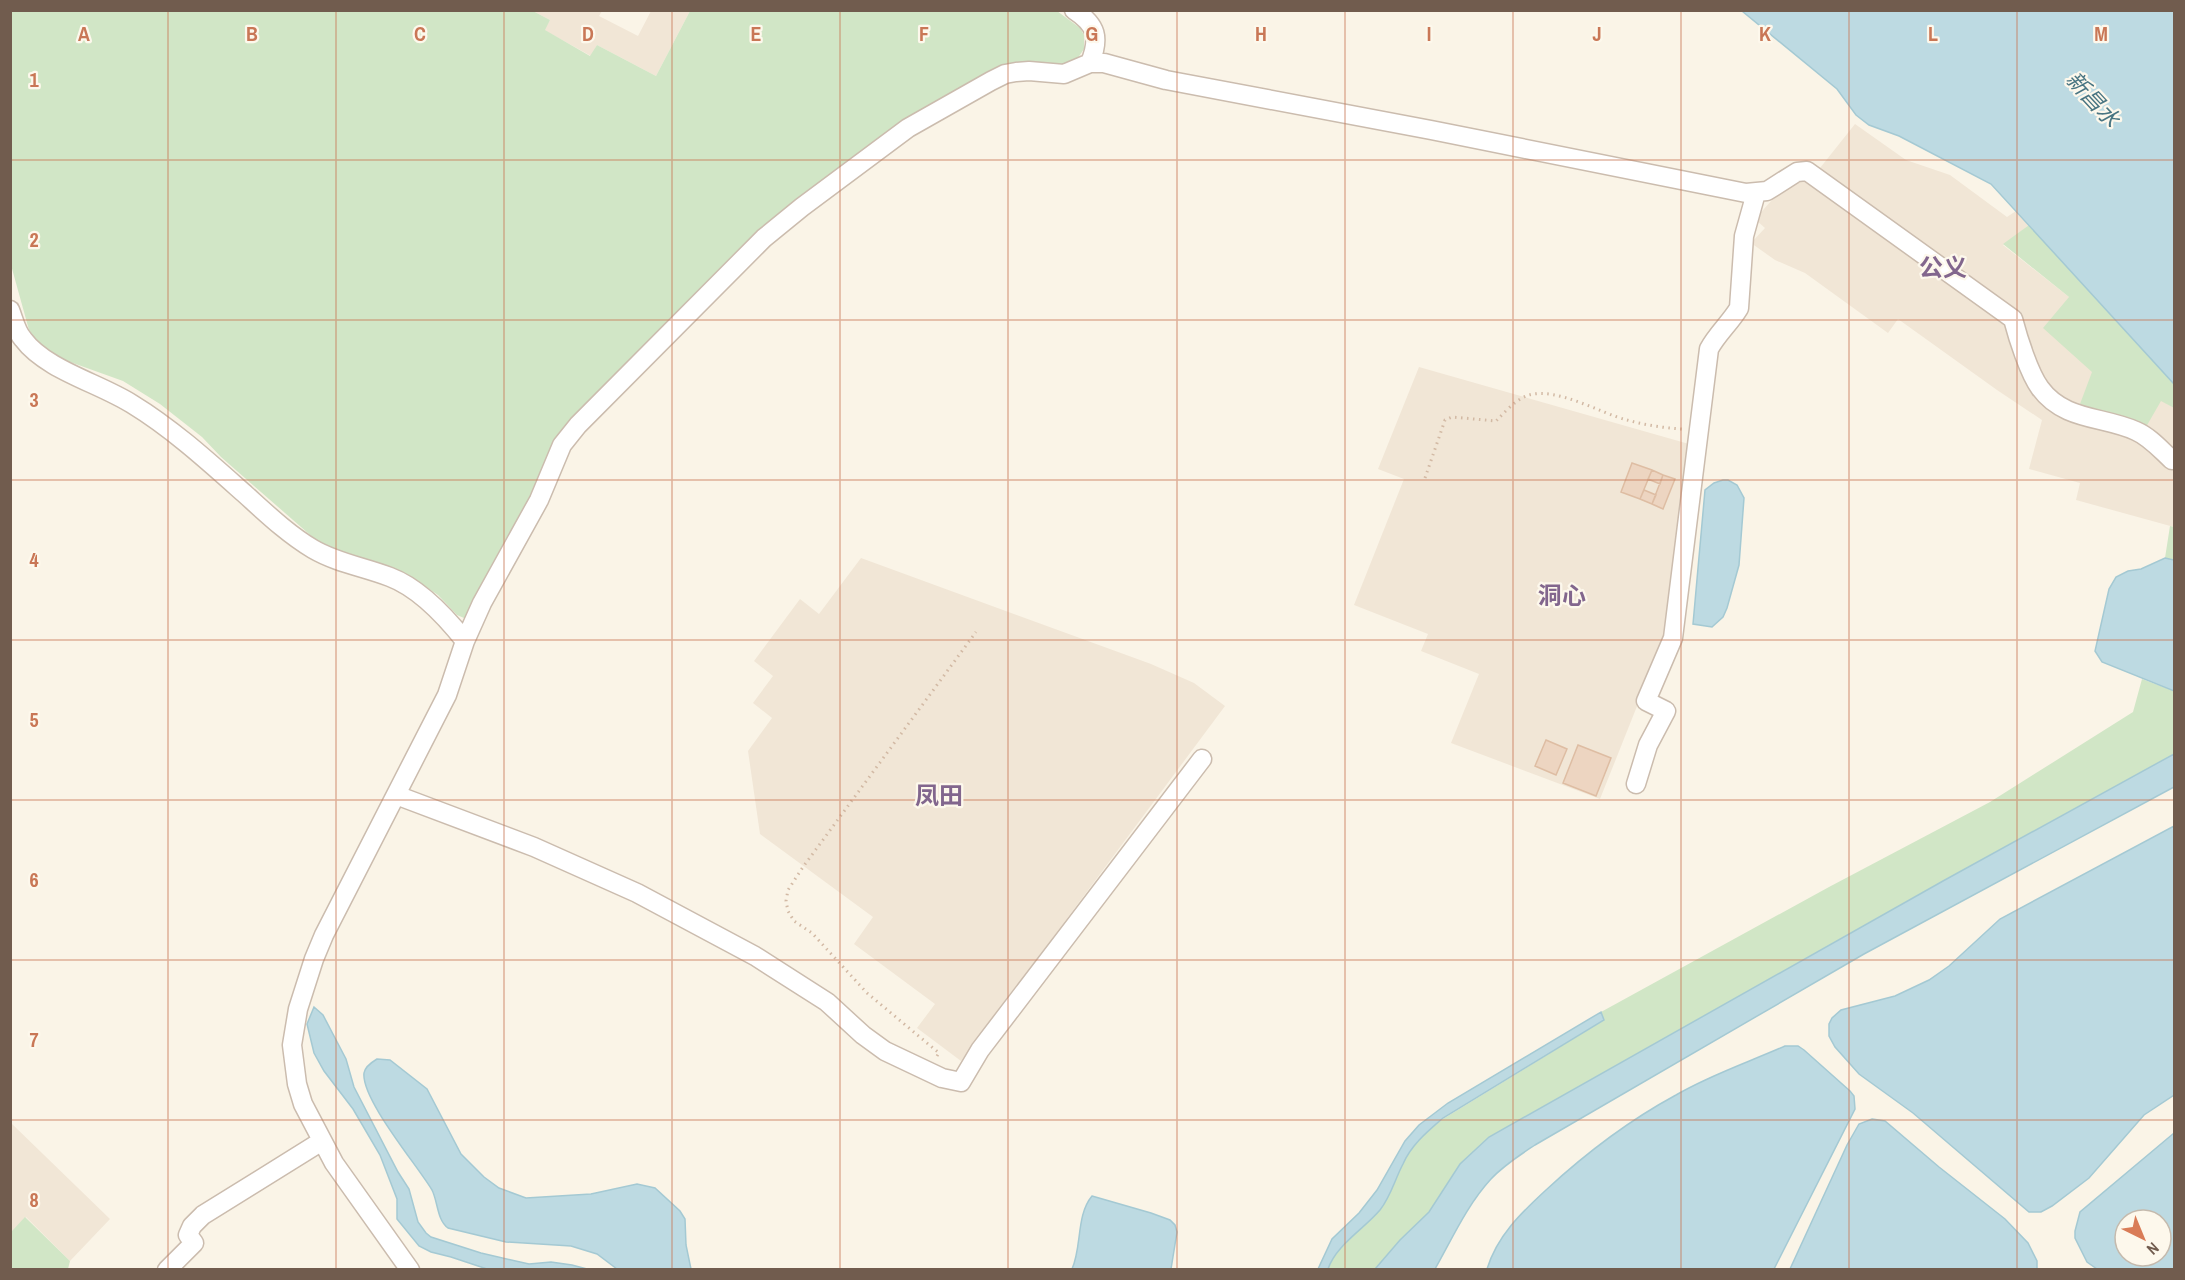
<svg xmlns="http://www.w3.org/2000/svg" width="2185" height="1280" viewBox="0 0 2185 1280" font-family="'Archivo Narrow','Noto Sans SC',sans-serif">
<rect width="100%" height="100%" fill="#faf4e7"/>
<path fill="#f1e6d6" d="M533,11H602L599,16L638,36L651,11H690L656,76L597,45L591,56L544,30L550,20Z
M1855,124L1906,160L1950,175L2007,217L2016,211L2029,225L2003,245L2069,297L2161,400L2174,408V527L2076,500L2080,483L2029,469L2042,420L1997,390L1898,319L1888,333L1805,273L1775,260L1751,243L1765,228L1755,219L1806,162L1820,168Z
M1419,367L1689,444L1673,616L1600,799L1451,743L1479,674L1421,651L1428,634L1354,605L1404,479L1378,469Z
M861,558L1151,664L1194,683L1225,706L961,1061L917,1028L935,1004L854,944L873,917L760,834L748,751L772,718L753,703L773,676L754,661L800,599L819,614Z
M10,1122L110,1219L70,1261L26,1217L11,1232Z"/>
<path fill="#d1e6c6" d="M10,11H533L550,20L545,30L590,56L597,45L656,76L690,11H1057L1080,28L1084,35V49L1075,62L1062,68L1014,66L839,170L559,439L470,615L464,618L457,615L438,595L416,580L330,548L317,541L221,457L202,437L160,404L123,381L59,358L38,342L29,330L11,265Z
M2029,225L2174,384V408L2161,401L2146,427L2080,404L2092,372L2043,328L2069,297L2003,244Z
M2170,526L2174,527V560L2165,558Z
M2142,679L2174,691V754L1943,881L1489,1137L1460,1164L1429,1212L1400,1240L1375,1269L1328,1270C1336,1245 1364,1229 1380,1210C1391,1196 1395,1179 1403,1164C1411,1145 1428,1131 1443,1119L1604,1020L1601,1012L1829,887L1990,802L2133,712Z
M25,1217L70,1261L68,1269H11V1232Z"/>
<path fill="#bddae2" stroke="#a4c9d3" stroke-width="1.5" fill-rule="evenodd" d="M1742,11H2174V384L1991,184L1899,136L1869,125L1856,115L1837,89Z
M1723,480H1728L1737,485L1744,498L1739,565L1727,608L1723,617L1712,627L1693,624L1705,490L1714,483Z
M2165,558L2174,560V691L2102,662L2095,651L2109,589L2116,577L2128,571L2141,569Z
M2174,754V787L1864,954L1535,1145C1520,1155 1504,1165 1491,1179C1467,1205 1452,1239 1435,1269H1375L1400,1240L1429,1212L1460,1164L1489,1137L1943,881Z
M2174,826V1095L2144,1115L2089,1178L2052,1206L2041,1212H2029L1913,1113L1859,1074L1835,1047L1829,1036V1024L1832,1018L1841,1010L1895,996L1929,980L1949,966L2000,919Z
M314,1007L323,1015L346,1059L354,1087L398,1172L409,1189L418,1222L426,1233L431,1237L481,1253L529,1264L551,1262L572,1265L587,1269H487L451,1257L431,1252L419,1246L397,1219V1199L380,1155L353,1109L324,1071L314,1053L307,1024Z
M1601,1012L1604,1020L1443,1118C1428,1131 1411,1145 1403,1164C1395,1179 1391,1196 1380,1210C1364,1229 1336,1245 1328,1269H1318L1332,1239L1359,1213L1377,1190L1405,1141L1419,1125L1448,1103Z
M1785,1046H1798L1804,1050L1850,1091L1854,1096L1855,1109L1774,1269H1487C1497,1236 1521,1213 1546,1190C1586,1153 1628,1121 1676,1095C1710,1075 1749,1062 1785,1046Z
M377,1059L390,1060L427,1089L461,1154L484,1177L499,1188L526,1198L591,1194L637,1184L655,1188L680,1211L685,1219L686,1245L691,1269H617L597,1254L571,1246L506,1242L448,1228C437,1220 438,1202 432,1190C417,1165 361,1099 364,1073C365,1067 372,1062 377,1059Z
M1872,1119L1885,1121L1939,1167L2005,1219L2028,1243L2037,1261V1269H1790L1847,1145L1859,1124Z
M2174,1133V1269H2097L2087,1262L2075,1238V1231L2080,1212ZM2125,1220H2161V1256H2125Z
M1092,1196L1151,1213L1170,1220L1175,1225L1177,1232L1171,1269H1072C1082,1247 1076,1215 1092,1196Z"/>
<path fill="#edd5c1" stroke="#debda3" stroke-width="1.5" d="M1632,463L1652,470L1640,499L1621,492Z
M1652,470L1663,475L1660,484L1648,479Z
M1663,475L1675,479L1663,509L1652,504Z
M1644,490L1656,495L1652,504L1640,499Z
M1546,740L1567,749L1556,775L1535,766Z
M1578,745L1611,758L1596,796L1563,783Z"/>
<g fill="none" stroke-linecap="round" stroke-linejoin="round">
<defs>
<path id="minor" d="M1074,10C1097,25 1100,38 1090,63
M10,310C14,320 16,331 23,339C46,370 99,383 132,404C173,429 210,463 246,495C267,514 288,534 313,549C337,563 364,567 390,577C419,588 446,617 465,641
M1636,784L1648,745L1666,711L1646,701L1673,638L1709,349C1717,334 1730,323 1739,308L1744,236L1756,193
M396,795L534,847L637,893L755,956L827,1002L863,1035L885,1051L942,1078L961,1082L980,1050L1202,759
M167,1270L194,1243L188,1235L192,1226L203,1215L322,1141
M410,1270L334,1163L303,1104L297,1084L292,1045L298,1009L314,959L324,935L447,695L465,641L482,603L539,500L562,445L578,425L764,238L802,207L908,128L991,81L1005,74L1016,72L1029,71L1064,74L1090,63H1104L1166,80L1431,130L1746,193L1767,191L1797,172L1807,171L2013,319C2018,338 2029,373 2040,388C2064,421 2103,416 2136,431C2150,437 2161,450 2172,460"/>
</defs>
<use href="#minor" stroke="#cbbcae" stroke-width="21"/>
<path stroke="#d2b9a4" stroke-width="3" stroke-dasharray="1.5 4.5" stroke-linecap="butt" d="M1425,478L1445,420L1452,417L1496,421C1505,412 1516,399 1529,395C1557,387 1600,413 1627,420C1645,425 1664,428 1682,429
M937,1056L939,1053L867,993L812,933L794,921L788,911L786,901L788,890L803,867L976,632"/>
<use href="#minor" stroke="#fff" stroke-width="18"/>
</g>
<path fill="none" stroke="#c97756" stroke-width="1.5" stroke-opacity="0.55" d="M168,10V1270M336,10V1270M504,10V1270M672,10V1270M840,10V1270M1008,10V1270M1177,10V1270M1345,10V1270M1513,10V1270M1681,10V1270M1849,10V1270M2017,10V1270M10,160H2174M10,320H2174M10,480H2174M10,640H2174M10,800H2174M10,960H2174M10,1120H2174"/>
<g text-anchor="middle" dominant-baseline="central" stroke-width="4.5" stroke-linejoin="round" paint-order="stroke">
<g font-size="22" font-style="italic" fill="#497582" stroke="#fdf8ec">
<text transform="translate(2093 99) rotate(47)">新昌水</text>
</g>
<g font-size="24" font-weight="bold" fill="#82668d" stroke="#fdf8ec">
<text x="1943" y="267">公义</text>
<text x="1562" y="595">洞心</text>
<text x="939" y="795">凤田</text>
</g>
</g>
<g font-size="20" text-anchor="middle" font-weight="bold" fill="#c97756" stroke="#fdf8ec" stroke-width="4.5" stroke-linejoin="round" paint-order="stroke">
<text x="84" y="41">A</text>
<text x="252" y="41">B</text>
<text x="420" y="41">C</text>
<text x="588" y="41">D</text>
<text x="756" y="41">E</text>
<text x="924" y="41">F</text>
<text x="1092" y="41">G</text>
<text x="1261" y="41">H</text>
<text x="1429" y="41">I</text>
<text x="1597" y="41">J</text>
<text x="1765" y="41">K</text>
<text x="1933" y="41">L</text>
<text x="2101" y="41">M</text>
<text x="34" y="87">1</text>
<text x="34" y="247">2</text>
<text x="34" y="407">3</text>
<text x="34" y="567">4</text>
<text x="34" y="727">5</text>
<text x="34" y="887">6</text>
<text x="34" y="1047">7</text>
<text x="34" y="1207">8</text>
</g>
<rect width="2185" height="1280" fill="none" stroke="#715c4e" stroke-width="24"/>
<g transform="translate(2143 1238) rotate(137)"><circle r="28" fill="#fdf8ec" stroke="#c5baad" stroke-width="1.5"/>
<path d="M0-4.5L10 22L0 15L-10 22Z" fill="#d97c57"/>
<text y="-9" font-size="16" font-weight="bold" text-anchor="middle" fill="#715c4e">N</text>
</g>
</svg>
